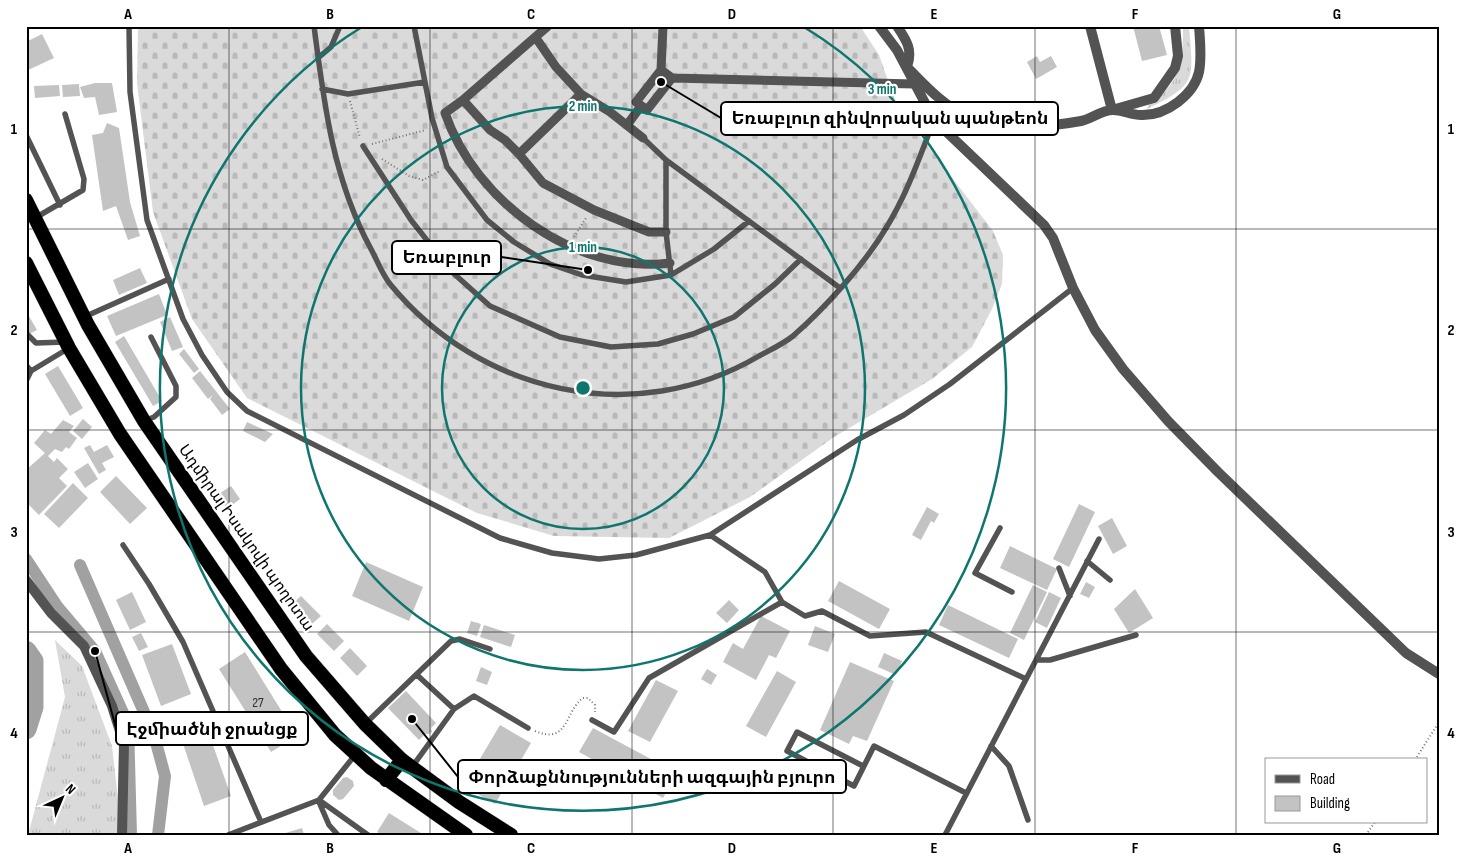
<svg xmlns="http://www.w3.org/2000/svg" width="1465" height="861" viewBox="0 0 1465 861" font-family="'Sofia Sans Condensed','Noto Sans Armenian',sans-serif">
<defs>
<pattern id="grass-tufts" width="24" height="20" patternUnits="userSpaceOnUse" patternTransform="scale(1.25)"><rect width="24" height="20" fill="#dadada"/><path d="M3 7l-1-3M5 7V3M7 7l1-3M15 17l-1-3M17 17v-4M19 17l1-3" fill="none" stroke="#b9b9b9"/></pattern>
<pattern id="cemetery-stones" width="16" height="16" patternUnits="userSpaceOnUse" patternTransform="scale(1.25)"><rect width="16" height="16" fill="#dadada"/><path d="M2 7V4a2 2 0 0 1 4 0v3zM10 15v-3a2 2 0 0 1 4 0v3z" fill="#b9b9b9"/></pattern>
</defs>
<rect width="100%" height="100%" fill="#fff"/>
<path fill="url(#grass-tufts)" d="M1183,26H1189C1193,80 1198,84 1147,109C1148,103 1158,98 1163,93C1183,74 1183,52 1183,26Z
M55,640L82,666L112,746L122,835H28L65,697Z"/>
<path fill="url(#cemetery-stones)" d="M138,26H860L879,55L897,106L993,231L1003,255L1002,284L992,309L972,347L932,379L834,437L750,497L669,538L554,536L477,513L247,398L192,319L153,212L137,83Z"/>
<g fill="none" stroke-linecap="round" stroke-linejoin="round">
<path stroke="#a1a1a1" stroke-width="12" d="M26,559L57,606L95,651L128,724L131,835
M80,565L154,735L165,776L158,835"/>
<path stroke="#a1a1a1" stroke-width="21" d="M26,651L33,661V707L26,729"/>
</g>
<path fill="#c3c3c3" d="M1133,26H1159L1167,55L1142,61Z
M42,34L54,58L26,71V42Z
M1037,56L1040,62L1051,56L1057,67L1036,79L1027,62Z
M95,83H112L117,112L99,115L95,97L84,98L80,87Z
M79,84L80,96L63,97L62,85Z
M59,85L60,96L35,98L34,86Z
M107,123L119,128L130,202L140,236L128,240L116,206L103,211L92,135L103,133Z
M140,268L147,283L119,295L113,280Z
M159,294L167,315L116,336L107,316Z
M26,311L37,330L29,334L26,329Z
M170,317L183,347L172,351L160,322Z
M124,336L162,401L153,406L115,342Z
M184,349L199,369L194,373L179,354Z
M58,366L83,408L70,416L45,374Z
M200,371L230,409L222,415L210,399L213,395L208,399L192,378Z
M83,419L92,427L82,439L73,431Z
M63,420L74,426L69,432L77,438L69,449L66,447L62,452L55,449L48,456L34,443L45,430L51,434Z
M247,422L273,434L265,442L243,431Z
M90,445L94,452L107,445L114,457L102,463L106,470L99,474L84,448Z
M45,453L54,462L57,458L68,469L59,478L67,486L39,515L26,502V470Z
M88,463L98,479L85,488L74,472Z
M116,476L147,508L130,524L100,492Z
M73,483L88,498L59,528L44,514Z
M231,486L240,499L227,509L217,495Z
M1079,504L1095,512L1069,567L1053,559Z
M927,507L939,514L934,523L931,521L921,540L912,535Z
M1112,518L1127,546L1113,554L1098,526Z
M1010,546L1057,569L1047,590L1000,568Z
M366,562L423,587L409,621L352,596Z
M839,581L890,609L879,629L828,601Z
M1086,582L1095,587L1089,598L1080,594Z
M1033,585L1047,592L1024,640L1010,633Z
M1135,589L1153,618L1129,633L1114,609Z
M132,592L146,622L130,630L116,600Z
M1049,592L1061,598L1047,628L1035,622Z
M301,596L321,616L312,624L292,604Z
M729,600L739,610L727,623L716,613Z
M948,605L1018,639L1009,658L939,625Z
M761,616L790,631L776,658L769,655L756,680L723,662L733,643L743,649Z
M471,621L481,624L477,636L467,633Z
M327,624L344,641L334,651L317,634Z
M484,625L515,635L511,647L480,637Z
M815,626L835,634L828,652L808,645Z
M141,633L148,647L139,651L132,637Z
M172,644L191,694L161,706L142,655Z
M350,648L367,666L357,676L340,658Z
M245,652L297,736L271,752L219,669Z
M884,653L902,661L896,675L878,667Z
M850,662L894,681L867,741L853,736L849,744L820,730Z
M481,667L492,672L487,685L476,681Z
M707,669L717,675L711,685L701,679Z
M777,671L796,682L766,737L746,726Z
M656,680L678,691L650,742L628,731Z
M406,691L436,723L431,728L432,732L429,734H425L419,740L388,708Z
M204,720L231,796L204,806L178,729Z
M500,725L531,743L495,804L464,786Z
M593,728L677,773L663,798L579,752Z
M347,777L353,781L354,786L343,799L339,800L333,795V790L343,778Z
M389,813L424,835H382L377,832Z
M302,828L304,835H282V834Z"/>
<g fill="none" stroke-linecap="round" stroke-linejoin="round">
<defs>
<path id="trunk" d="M26,200L88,325L144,421L306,656L365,724L402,760L459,802L511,835
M26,263L69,348L120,434L281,669L335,735L371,768L466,835
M386,780L402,760"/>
</defs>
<use href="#trunk" stroke="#dbdbdb" stroke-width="15"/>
<path stroke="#757575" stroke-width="2" stroke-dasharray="1 2.5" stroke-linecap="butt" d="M350,101L360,138
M372,144L426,130
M382,159L409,176L423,180L440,171
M574,237L586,218
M535,731C569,745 564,712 583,698H588L595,705V712
M1415,760L1439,722
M1366,835L1375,822"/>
<path stroke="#535353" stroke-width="5.5" d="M129,26L130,92L147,220L183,319L202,355L227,392L247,411L500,538L552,553L599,559L636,555L710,535L857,440L904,415L950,384L1073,288
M314,26C324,104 333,179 371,249C377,260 382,274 390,284C480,394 635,429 759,356C770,350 783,344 793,336C825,308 864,265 886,228C907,194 920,156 934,120
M414,26L432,118L447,167L487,220L514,242L550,264L582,275L626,282L671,275L714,249L749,221
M906,26H928
M318,58L331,47L340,26
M322,89L348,94L425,82
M26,135L60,205
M643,138L666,160V232L671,275
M363,146L411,220L452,272L490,306L560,337L611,347L658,344L693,334L734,317L775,284L801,259
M666,160L840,288
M35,218L83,190L84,179L65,114
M84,317L169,279
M26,333L36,343L65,342
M26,365L31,371
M26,381L31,371L69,348
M144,421L154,417L176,397V386L151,337
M1000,528L975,573L1012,592
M710,535L765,572L782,602L805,616L822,611L870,636L926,632L1026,679
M123,545L149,584L183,642L261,822
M1087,561L1110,580
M1059,568L1070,596
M1036,660H1050L1136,635
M417,675L454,709
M592,720L614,732L649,678L782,602
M365,724L451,641L460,639L490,649
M991,746L1009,766L1028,820
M863,766L797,732L787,751L854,786L874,746L966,793
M412,767L454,709L474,696L528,728
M319,800L368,835
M319,802L329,825L338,835
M228,835L319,800L355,755
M945,835L1099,539"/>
<path stroke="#535353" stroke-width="9" d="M548,26L463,100L445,113C475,201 575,275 670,263
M663,26L661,70L672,78L914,84
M536,38L556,67L581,94L610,112L643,138
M661,70L636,102L647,110L672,78
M463,100L490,130L505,140L519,154L543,183L594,210L649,232H666
M627,125L641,106
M519,154L581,94"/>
<path stroke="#535353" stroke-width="10" d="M879,26L897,50L934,120L1044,225L1053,238L1073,288L1095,330L1123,369L1168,421L1218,472L1406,653L1439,674
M897,26C907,41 913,50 907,67C917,77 928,89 939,98C979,132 1032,130 1081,121C1091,119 1102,110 1113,110C1123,110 1133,116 1143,115C1166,115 1194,95 1199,72C1202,57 1200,41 1199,26
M1090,26L1112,110L1154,98L1175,68L1178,56L1175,26
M26,580L51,613L84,646L112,706L124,744L122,835"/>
<use href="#trunk" stroke="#000" stroke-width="14"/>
</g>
<path fill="none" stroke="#000" stroke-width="1" stroke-opacity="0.55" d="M229,26V835M430,26V835M632,26V835M833,26V835M1035,26V835M1236,26V835M26,229H1439M26,430H1439M26,632H1439"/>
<g fill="none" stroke="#0f766e" stroke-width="2.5">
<circle cx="583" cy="388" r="141"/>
<circle cx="583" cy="388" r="282"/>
<path d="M804 27A423 423 0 1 1 362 27"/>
</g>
<g text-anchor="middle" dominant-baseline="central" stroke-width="4.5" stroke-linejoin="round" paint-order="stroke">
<g font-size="14" fill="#313131">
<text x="258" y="702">27</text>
</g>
<g font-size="16" fill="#000" stroke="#fff">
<text transform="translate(246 538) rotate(55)">Ադմիրալ Իսակովի պողոտա</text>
</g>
</g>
<circle cx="583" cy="388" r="8" fill="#0f766e" stroke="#fff" stroke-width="2.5"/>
<g font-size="15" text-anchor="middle" font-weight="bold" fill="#0f766e" stroke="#fff" stroke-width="4.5" stroke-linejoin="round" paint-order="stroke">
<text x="882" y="94">3 min</text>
<text x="583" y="111">2 min</text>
<text x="583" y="252">1 min</text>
</g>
<path fill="none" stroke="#000" stroke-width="2" d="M661 82L721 118M588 270L501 257M95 651L116 728M412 719L458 777"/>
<g fill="#000" stroke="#fff" stroke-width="2">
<circle cx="661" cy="82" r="5"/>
<circle cx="588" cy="270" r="5"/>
<circle cx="95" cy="651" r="5"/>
<circle cx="412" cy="719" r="5"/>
</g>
<g fill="#fff" stroke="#000" stroke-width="2">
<rect x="721" y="102" width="337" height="33" rx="5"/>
<rect x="392" y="241" width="109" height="33" rx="5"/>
<rect x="116" y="712" width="192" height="33" rx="5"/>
<rect x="458" y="760" width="388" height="33" rx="5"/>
</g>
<g font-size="18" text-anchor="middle" font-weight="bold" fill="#000">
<text x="890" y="124">Եռաբլուր զինվորական պանթեոն</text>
<text x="447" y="263">Եռաբլուր</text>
<text x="212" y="735">Էջմիածնի ջրանցք</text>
<text x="652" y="783">Փորձաքննությունների ազգային բյուրո</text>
</g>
<rect width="1465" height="861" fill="none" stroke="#ffffff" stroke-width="55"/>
<rect x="1265" y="758" width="162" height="65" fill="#ffffff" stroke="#999999"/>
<rect x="1275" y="775" width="25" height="8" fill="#535353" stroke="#999999"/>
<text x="1310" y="784" font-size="15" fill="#000000">Road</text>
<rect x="1275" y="796" width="25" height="15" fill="#c3c3c3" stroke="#999999"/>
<text x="1310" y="808" font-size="15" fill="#000000">Building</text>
<g transform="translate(62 798) rotate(44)" stroke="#ffffff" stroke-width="4" paint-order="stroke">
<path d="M0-4L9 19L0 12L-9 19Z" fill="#000000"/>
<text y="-8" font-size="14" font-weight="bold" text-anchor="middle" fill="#000000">N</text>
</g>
<rect x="28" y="28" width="1410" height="806" fill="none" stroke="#000" stroke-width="2"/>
<g font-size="16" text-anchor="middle" font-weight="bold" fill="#000">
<text x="128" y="19">A</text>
<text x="330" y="19">B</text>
<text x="531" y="19">C</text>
<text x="732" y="19">D</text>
<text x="934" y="19">E</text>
<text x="1135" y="19">F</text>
<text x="1337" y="19">G</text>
<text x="14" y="134">1</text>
<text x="1451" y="134">1</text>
<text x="14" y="335">2</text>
<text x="1451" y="335">2</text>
<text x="14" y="537">3</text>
<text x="1451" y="537">3</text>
<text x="14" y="738">4</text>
<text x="1451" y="738">4</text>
<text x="128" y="853">A</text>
<text x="330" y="853">B</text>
<text x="531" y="853">C</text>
<text x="732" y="853">D</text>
<text x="934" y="853">E</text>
<text x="1135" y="853">F</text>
<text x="1337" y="853">G</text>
</g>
</svg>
